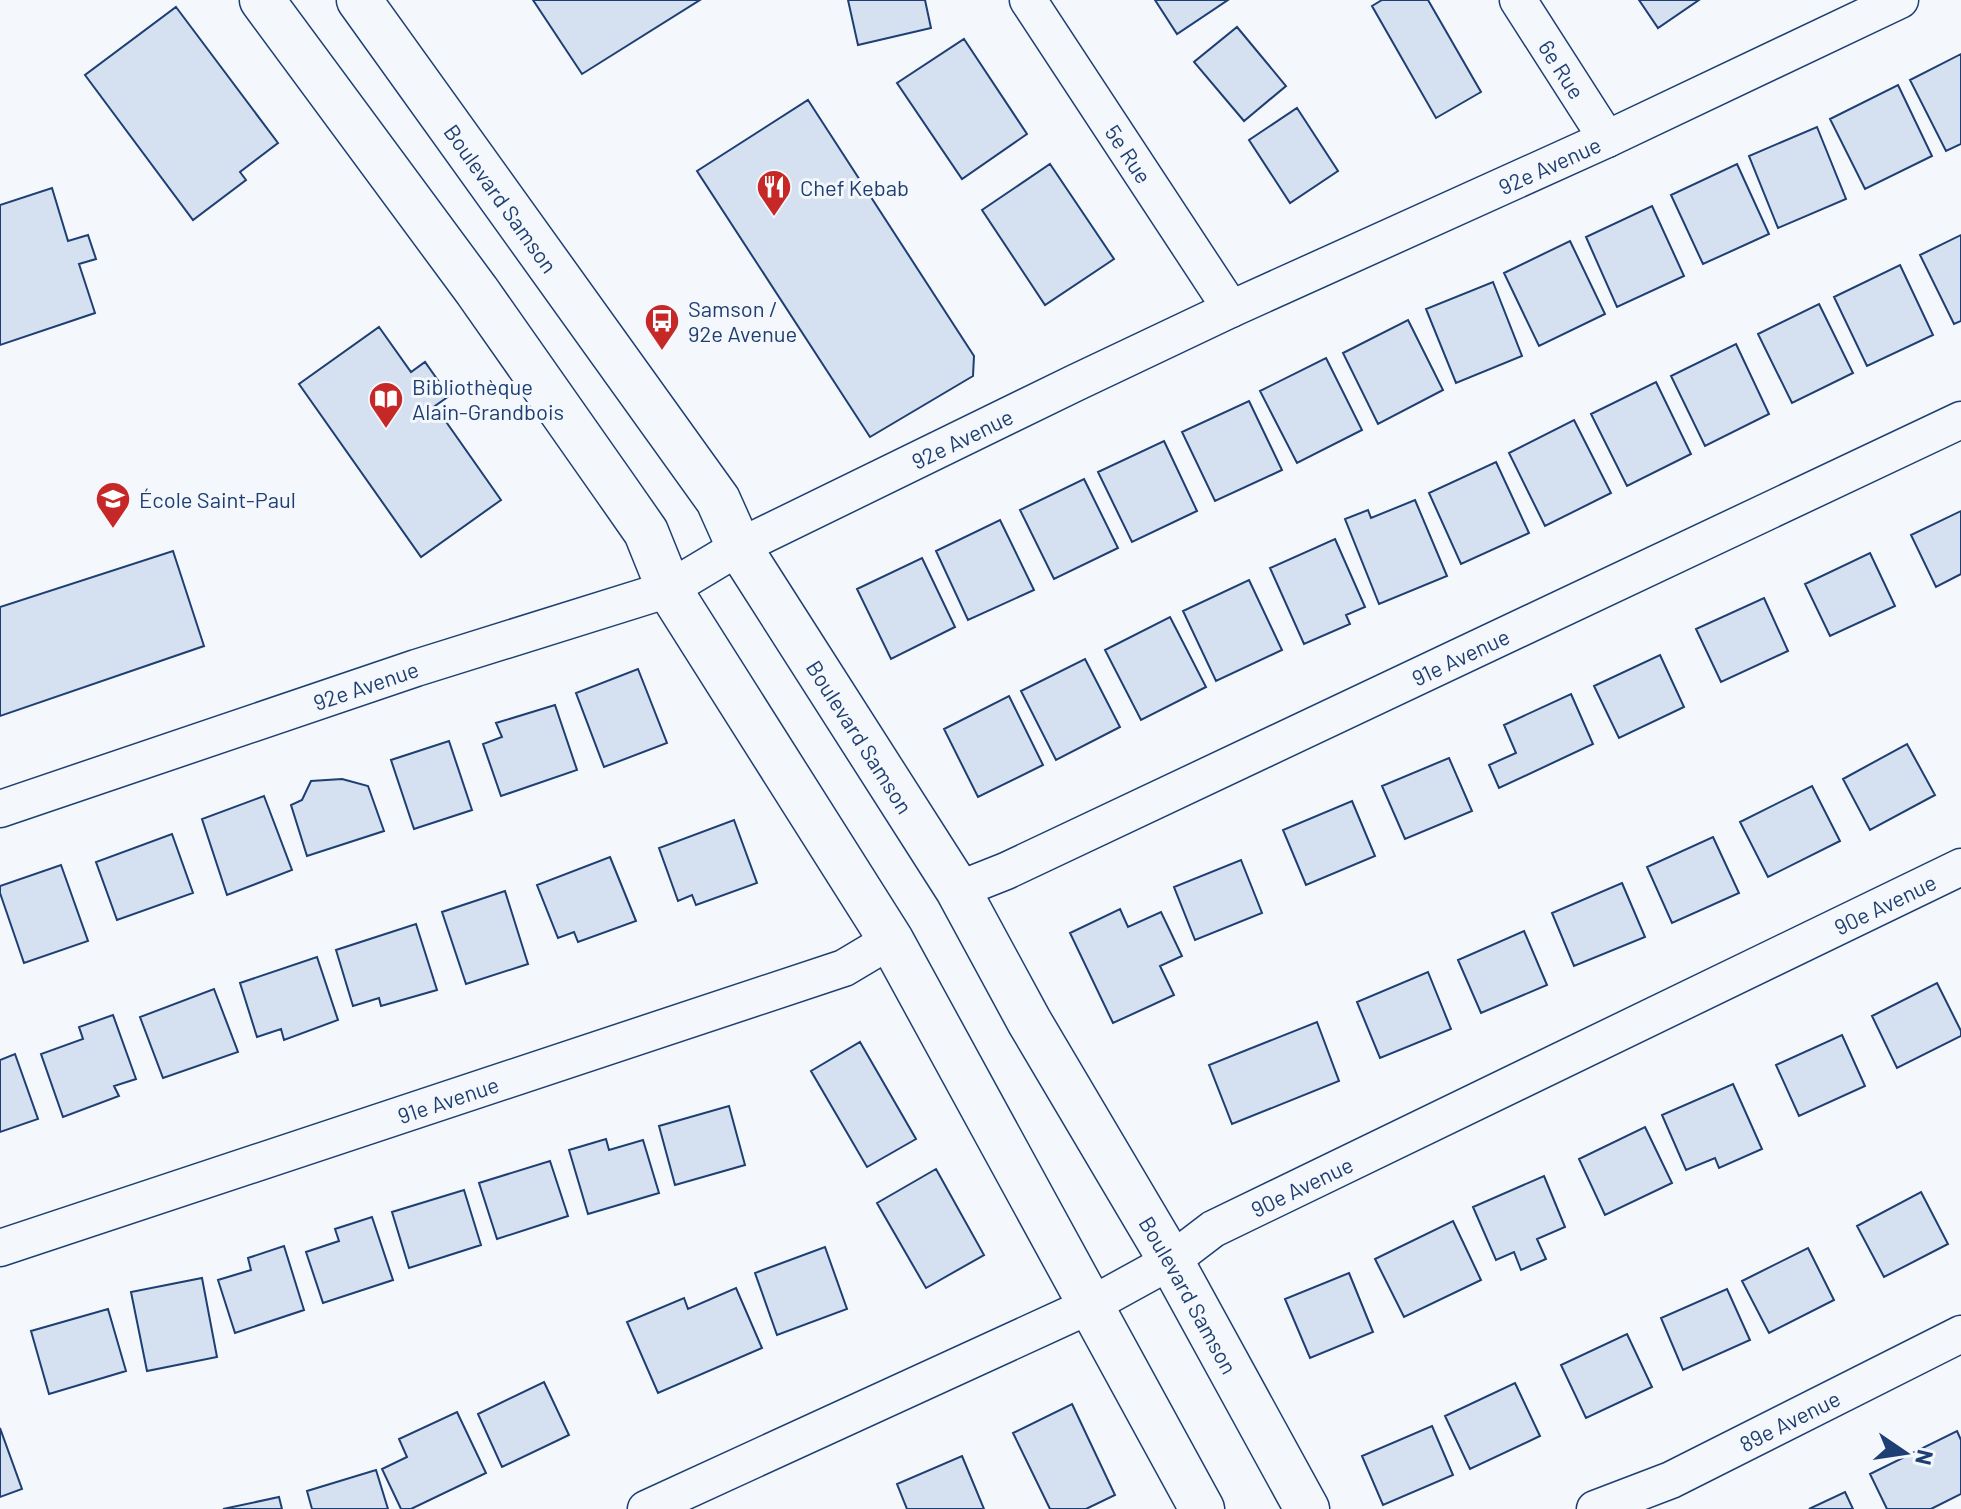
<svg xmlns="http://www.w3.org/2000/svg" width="1961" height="1509" viewBox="0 0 1961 1509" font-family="Barlow,sans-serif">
<rect width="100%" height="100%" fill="#f4f7fb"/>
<path fill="#d5e0f0" stroke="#1d3f73" stroke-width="2" d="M533,0H700L582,74Z
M848,0H925L931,28L858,45Z
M1155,0H1228L1177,34Z
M1382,0H1428L1481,92L1436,118L1372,6Z
M1639,0H1699L1658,28Z
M176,7L278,143L240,172L246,180L193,220L85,75Z
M1237,27L1286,86L1244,121L1194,62Z
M964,39L1027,134L962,179L897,83Z
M1961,54V144L1946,151L1910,80Z
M1898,85L1932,156L1865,189L1830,119Z
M808,100L974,356L973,376L870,437L697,171Z
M1297,108L1338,171L1290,203L1249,140Z
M1817,127L1846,199L1778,228L1749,156Z
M1050,164L1114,259L1045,305L982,210Z
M1737,164L1769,234L1703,264L1671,195Z
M52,188L68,241L88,235L96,259L79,264L95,313L0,345V205Z
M1652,206L1684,276L1617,307L1586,237Z
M1961,235V321L1954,324L1920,255Z
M1570,241L1605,314L1539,346L1504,273Z
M1900,265L1933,335L1867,366L1834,297Z
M1493,282L1522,356L1456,383L1426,309Z
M1819,304L1853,373L1792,403L1758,334Z
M1408,320L1443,390L1378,424L1343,353Z
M379,327L411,372L425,362L449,396L435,406L501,500L421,557L299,384Z
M1736,344L1769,414L1705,446L1671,376Z
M1326,358L1362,430L1297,463L1260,391Z
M1656,382L1691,454L1627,486L1591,414Z
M1249,401L1282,470L1215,501L1182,432Z
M1574,420L1611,493L1545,526L1509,453Z
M1164,441L1197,511L1132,542L1098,472Z
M1496,462L1529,533L1461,564L1429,493Z
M1084,479L1118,548L1054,579L1020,510Z
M1415,500L1447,576L1379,604L1345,519L1368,510L1371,518Z
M1961,511V574L1936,587L1911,535Z
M1000,520L1034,590L968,620L936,551Z
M1335,539L1365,607L1346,615L1350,624L1304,644L1270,568Z
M173,551L204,646L0,716V607Z
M1870,553L1895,606L1830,636L1805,584Z
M922,558L955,627L891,659L857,589Z
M1249,580L1282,650L1216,681L1183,611Z
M1764,598L1788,651L1721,682L1696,629Z
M1170,617L1206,687L1141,720L1105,650Z
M1660,655L1684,707L1619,738L1594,686Z
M1085,659L1120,727L1056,760L1021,691Z
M638,669L667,743L604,767L576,693Z
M1571,694L1593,744L1499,788L1489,765L1516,753L1504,725Z
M1009,696L1043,765L978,797L944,729Z
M555,705L577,770L501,796L483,744L502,737L496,723Z
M449,741L472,810L414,829L391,760Z
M1907,744L1935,795L1870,830L1843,779Z
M1449,758L1472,811L1405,839L1382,786Z
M342,779L368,786L384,831L307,856L291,805L302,800L311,781Z
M1812,786L1840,841L1768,877L1740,822Z
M264,796L292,870L227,895L202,819Z
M1352,801L1375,856L1306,885L1283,830Z
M734,820L757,883L696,905L692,895L678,901L659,848Z
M172,834L193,893L117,920L96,862Z
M1713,837L1739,893L1672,923L1647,867Z
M610,857L636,921L578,942L574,932L558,938L537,885Z
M1241,860L1262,913L1195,940L1174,887Z
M61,865L88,941L24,963L0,893V886Z
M1622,883L1645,937L1574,966L1552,913Z
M505,891L528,964L466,984L442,912Z
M1120,909L1128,927L1161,912L1182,956L1160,966L1174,995L1113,1023L1070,933Z
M416,924L437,990L381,1006L379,998L353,1006L336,950Z
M1524,931L1547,985L1481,1013L1458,960Z
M317,957L338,1020L284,1040L281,1029L257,1037L240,983Z
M1428,972L1451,1029L1380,1058L1357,1002Z
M1937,983L1961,1031V1036L1897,1068L1872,1016Z
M214,989L238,1052L163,1078L140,1017Z
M113,1015L136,1079L114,1086L119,1096L63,1117L41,1054L83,1039L79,1027Z
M1317,1022L1339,1081L1232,1124L1209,1065Z
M1842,1035L1865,1086L1799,1116L1776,1065Z
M860,1042L916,1139L867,1167L811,1071Z
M15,1054L38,1119L0,1132V1060Z
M1733,1084L1762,1149L1719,1168L1715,1158L1686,1170L1662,1115Z
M729,1106L745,1165L675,1185L659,1126Z
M1645,1127L1672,1183L1605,1215L1579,1159Z
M606,1139L609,1150L643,1140L659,1193L588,1214L569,1150Z
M550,1161L568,1216L497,1239L479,1183Z
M936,1169L984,1255L926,1288L877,1203Z
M1544,1176L1565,1227L1537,1239L1546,1259L1521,1270L1514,1252L1496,1260L1473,1207Z
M464,1190L481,1245L409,1268L392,1212Z
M1921,1192L1948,1244L1884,1277L1857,1226Z
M372,1217L393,1280L323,1303L306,1252L339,1241L335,1229Z
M1453,1221L1481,1280L1404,1317L1375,1259Z
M284,1246L304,1310L235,1333L218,1280L251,1270L248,1258Z
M825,1247L847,1309L777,1335L755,1273Z
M1808,1248L1834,1300L1769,1333L1742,1281Z
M1349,1273L1373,1332L1310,1358L1285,1299Z
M202,1278L217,1357L147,1371L131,1292Z
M736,1288L762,1348L658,1393L627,1322L684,1298L688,1309Z
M1727,1289L1750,1340L1683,1370L1661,1318Z
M108,1309L126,1371L49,1394L31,1331Z
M1627,1334L1652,1387L1586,1418L1561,1365Z
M544,1382L569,1435L502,1467L478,1414Z
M1515,1383L1540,1436L1470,1469L1445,1416Z
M1072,1404L1115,1495L1086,1509H1050L1013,1433Z
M457,1412L486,1473L411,1509H401L382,1469L407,1457L399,1439Z
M1432,1426L1453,1475L1383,1505L1362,1456Z
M0,1428L22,1489L0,1497Z
M1957,1431L1961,1440V1494L1931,1509H1887L1870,1474Z
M962,1456L984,1509H907L897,1484Z
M376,1470L388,1509H312L307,1491Z
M1845,1492L1853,1509H1809Z
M279,1497L282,1509H223Z"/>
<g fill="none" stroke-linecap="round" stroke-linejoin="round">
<defs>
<g id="street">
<path id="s1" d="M1028,0L1231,309"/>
<path id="s2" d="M1518,0L1607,139"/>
<path id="s3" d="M0,809L416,668L669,589L739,547L1075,383L1231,309L1607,139L1900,0"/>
<path id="s4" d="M958,890L1006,871L1961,420"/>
<path id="s5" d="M0,1248L844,968L891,940"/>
<path id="s6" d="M646,1509L1091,1305L1171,1261L1213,1229L1961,867"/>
<path id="s7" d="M1595,1509L1671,1480L1961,1334"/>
</g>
<g id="secondary">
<path d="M262,0L477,291L616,489L646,532L669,589L891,940L1202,1509"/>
<path id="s8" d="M359,0L718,500L739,547L958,890L1029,1021L1171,1261L1307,1509"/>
</g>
</defs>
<use href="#street" stroke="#1d3f73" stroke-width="39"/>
<use href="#secondary" stroke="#1d3f73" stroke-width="47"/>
<use href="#street" stroke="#f4f7fb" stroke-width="36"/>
<use href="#secondary" stroke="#f4f7fb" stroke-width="44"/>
</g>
<defs>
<symbol id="restaurant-pin" viewBox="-11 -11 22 30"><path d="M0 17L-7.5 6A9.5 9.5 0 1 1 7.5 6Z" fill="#c62828" stroke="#f4f7fb"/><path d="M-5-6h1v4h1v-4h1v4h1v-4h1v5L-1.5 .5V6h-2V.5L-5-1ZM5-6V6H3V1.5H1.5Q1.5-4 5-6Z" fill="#fff"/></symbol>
<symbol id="bus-pin" viewBox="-11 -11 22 30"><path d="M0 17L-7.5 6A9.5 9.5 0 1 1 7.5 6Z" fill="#c62828" stroke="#f4f7fb"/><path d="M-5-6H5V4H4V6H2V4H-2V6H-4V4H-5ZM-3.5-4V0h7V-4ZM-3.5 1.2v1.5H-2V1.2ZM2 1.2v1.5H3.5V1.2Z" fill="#fff"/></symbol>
<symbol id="library-pin" viewBox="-11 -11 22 30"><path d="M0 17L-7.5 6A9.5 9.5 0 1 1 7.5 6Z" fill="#c62828" stroke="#f4f7fb"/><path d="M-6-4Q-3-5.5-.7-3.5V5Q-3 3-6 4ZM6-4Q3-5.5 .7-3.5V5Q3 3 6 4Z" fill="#fff"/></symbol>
<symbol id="school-pin" viewBox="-11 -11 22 30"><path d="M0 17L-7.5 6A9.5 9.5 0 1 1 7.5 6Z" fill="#c62828" stroke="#f4f7fb"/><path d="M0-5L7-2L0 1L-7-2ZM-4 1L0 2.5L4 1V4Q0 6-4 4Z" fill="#fff"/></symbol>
</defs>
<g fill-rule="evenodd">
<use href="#restaurant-pin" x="754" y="167" width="40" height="54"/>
<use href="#bus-pin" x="642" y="301" width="40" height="54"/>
<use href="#library-pin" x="366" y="379" width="40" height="54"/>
<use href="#school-pin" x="93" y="479" width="40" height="54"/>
</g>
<g text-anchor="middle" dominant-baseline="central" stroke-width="6" stroke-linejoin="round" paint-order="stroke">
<g font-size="22" fill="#1d3f73" stroke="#f4f7fb">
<text stroke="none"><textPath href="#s2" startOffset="82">6e Rue</textPath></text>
<text stroke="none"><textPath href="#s1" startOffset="184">5e Rue</textPath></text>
<text stroke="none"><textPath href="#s3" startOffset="1682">92e Avenue</textPath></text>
<text stroke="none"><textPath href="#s8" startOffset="244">Boulevard Samson</textPath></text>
<text stroke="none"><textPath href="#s3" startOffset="1034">92e Avenue</textPath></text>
<text stroke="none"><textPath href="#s4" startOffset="554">91e Avenue</textPath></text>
<text stroke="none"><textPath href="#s3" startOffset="386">92e Avenue</textPath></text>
<text stroke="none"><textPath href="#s8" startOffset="892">Boulevard Samson</textPath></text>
<text stroke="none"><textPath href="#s6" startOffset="1380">90e Avenue</textPath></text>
<text stroke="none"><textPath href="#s5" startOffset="472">91e Avenue</textPath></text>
<text stroke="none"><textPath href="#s6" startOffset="732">90e Avenue</textPath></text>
<text stroke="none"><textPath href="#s8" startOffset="1540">Boulevard Samson</textPath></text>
<text stroke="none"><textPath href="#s7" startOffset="214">89e Avenue</textPath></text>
</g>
<g font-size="22" fill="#1d3f73" stroke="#f4f7fb" text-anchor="start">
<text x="800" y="187">Chef Kebab</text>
<text x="688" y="308">Samson /<tspan x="688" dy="25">92e Avenue</tspan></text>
<text x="412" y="386">Bibliothèque<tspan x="412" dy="25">Alain-Grandbois</tspan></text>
<text x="139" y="499">École Saint-Paul</text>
</g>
</g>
<g transform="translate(1905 1453) rotate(103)" stroke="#f4f7fb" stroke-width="6" paint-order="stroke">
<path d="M0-6L14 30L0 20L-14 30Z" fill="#1d3f73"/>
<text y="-12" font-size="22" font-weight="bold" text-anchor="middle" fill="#1d3f73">N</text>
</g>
</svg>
